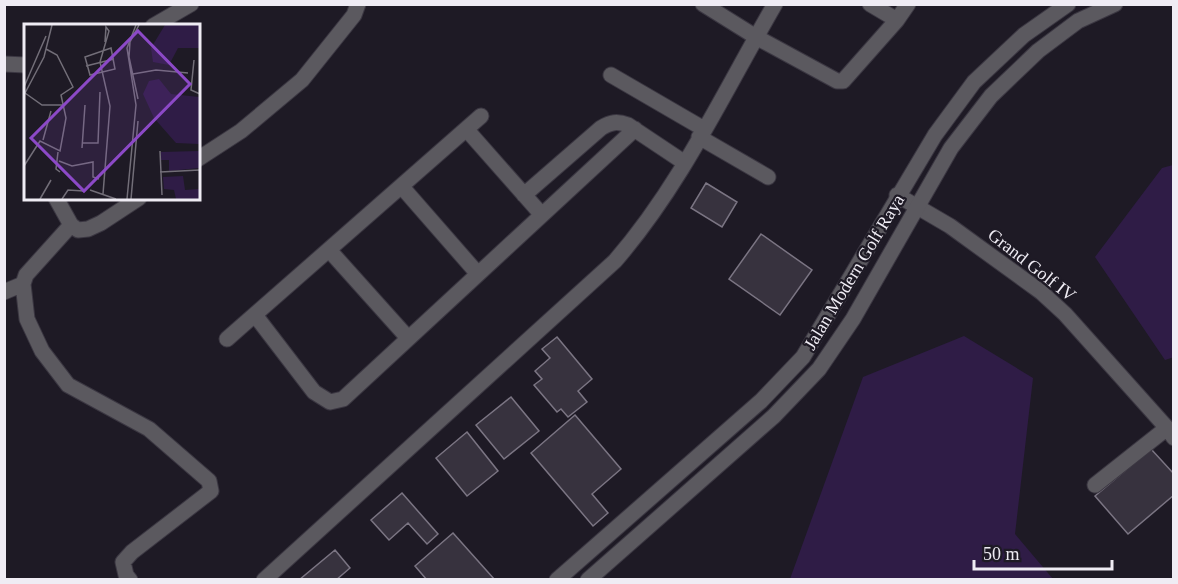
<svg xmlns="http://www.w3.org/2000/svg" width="1178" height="584" viewBox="0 0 1178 584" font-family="Georgia,serif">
<rect width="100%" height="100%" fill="#1e1a25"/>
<path fill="#2f1c46" d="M1173,165L1174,357L1165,360L1095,257L1162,168Z
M964,336L1033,378L1015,534L1053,579H790L863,377Z"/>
<path fill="#37323e" stroke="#7b7583" stroke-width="1.5" d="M706,183L737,202L722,227L691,208Z
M761,234L812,270L780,315L729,279Z
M557,337L592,379L578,391L587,402L568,417L561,409L557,412L534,385L542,379L535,371L550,358L542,349Z
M511,397L539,431L504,459L476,425Z
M575,415L621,469L592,494L608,513L593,526L531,453Z
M467,432L498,471L467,496L436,458Z
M1151,449L1174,474V495L1128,534L1095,496Z
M402,493L438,534L427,544L408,523L389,540L371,520Z
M453,533L495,580H427L415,566Z
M335,550L350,568L336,580H299Z"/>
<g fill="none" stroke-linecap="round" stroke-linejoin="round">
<defs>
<path id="minor" d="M703,4L756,37L837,81H843L897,20L908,4
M870,4L897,20
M153,26L191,4
M4,64L26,65
M611,75L704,129
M467,130L542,215
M699,137L768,177
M198,159L241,131L302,80L354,15L358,4
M402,187L478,274
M524,195L601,128C611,122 617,121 628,125L685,163
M897,195L950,226L1041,292L1065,314L1167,428L1174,438
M56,198L71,225L78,230L88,229L101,223L139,198
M71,225L26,275L23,284L27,319L42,351L68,385L149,429L209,481L211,491L132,552L123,562L126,575L130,580
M330,251L408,338
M4,292L23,284
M255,315L314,392L330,402L343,399L635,129
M227,339L481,116
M1095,485L1167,428
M264,580L615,261C681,185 724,92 775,4"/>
<path id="tertiary" d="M557,580L761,401L803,357L935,135L974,82L1024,35L1068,4
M588,580L774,416L819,369L853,319L951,148L991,96L1038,51L1078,21L1115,4"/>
</defs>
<use href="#minor" stroke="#3b3742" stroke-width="17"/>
<use href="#tertiary" stroke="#3b3742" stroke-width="17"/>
<use href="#minor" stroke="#5b595f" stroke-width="15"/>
<use href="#tertiary" stroke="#5b595f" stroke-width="15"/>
</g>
<g text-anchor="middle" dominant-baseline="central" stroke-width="4.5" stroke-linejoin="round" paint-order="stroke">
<g font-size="18" fill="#efecf4" stroke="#1e1a25">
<text transform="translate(1032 265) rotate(38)">Grand Golf IV</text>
<text transform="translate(854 272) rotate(-59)">Jalan Modern Golf Raya</text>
</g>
</g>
<g transform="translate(24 24)">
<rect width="176" height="176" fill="#1e1a25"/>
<path d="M141,1H175V24H154L145,41L129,38L127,24ZM135,55L147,70L175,73V120L152,119L130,94L119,70L125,57ZM175,127V144L145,147V136H137V128ZM159,152L161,166L175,165V175H152L150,166L140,165L139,153Z" fill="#2f1c46"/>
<path fill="none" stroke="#726e78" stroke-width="1.5" d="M87,24L91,45L66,51L61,33ZM170,36L167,66L176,70M62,42L90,35M109,50L132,46L164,49M0,63L22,12M1,69L18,81H39M0,71L20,33L28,1M114,75L105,33L106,18L115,1M19,116L27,87M59,119H74L76,68M58,124L61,81M136,127L138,171M34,128L32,145L36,148M35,137L48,142L69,138V153L75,155M0,142L16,117L36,127L42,94L37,71L49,63L33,31L22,25M136,148L176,146M66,166L92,175M79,170L86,82L76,38L85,7L82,3L81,18M16,175L27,156M38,175L44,166L60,167M103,175L112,81L103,24L112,1M107,175L114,97"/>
<path fill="#8c49c7" fill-opacity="0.15" stroke="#8c49c7" stroke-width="3" d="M114,7L166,60L60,167L7,114Z"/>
<rect width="176" height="176" fill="none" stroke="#efecf4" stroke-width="3"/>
</g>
<rect width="1178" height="584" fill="none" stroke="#efecf4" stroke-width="12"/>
<path d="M974 560v9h138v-9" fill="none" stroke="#efecf4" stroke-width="3"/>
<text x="983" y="560" font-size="18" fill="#efecf4" stroke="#1e1a25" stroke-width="4.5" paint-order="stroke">50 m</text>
</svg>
